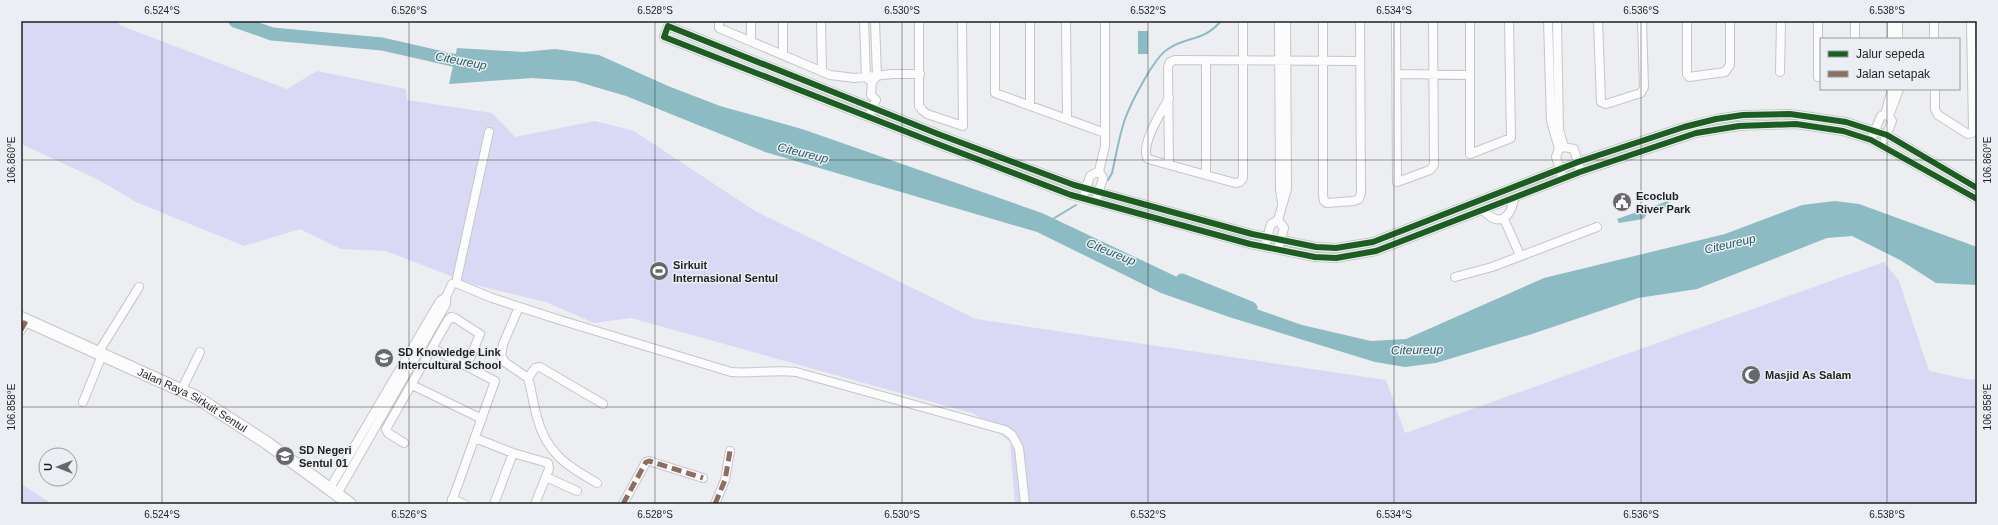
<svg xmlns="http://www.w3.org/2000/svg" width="1998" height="525" viewBox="0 0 1998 525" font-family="Arial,sans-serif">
<rect width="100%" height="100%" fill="#eceef1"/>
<path fill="#dad9f5" d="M21,21H115L122,26L287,89L317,71L406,89L407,100L492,113L515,137L595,121L634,131L755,211L976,319L1386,380L1405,433L1884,262L1899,281L1929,371L1971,380L1977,378V504H1015L1010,442L975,414L631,318L594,323L546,302L471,284L386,251L341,249L300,229L244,246L136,202L99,180L21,144Z
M21,484L52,504H21Z"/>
<path fill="#8cbbc3" d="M1138,31H1148V54H1138Z
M457,48L523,52L555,49L599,55L668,86L720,106L802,129L1042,213L1213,294L1302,325L1371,341L1406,339L1544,278L1725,234L1802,205L1835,201L1859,204L1977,247V285L1936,283L1900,260L1852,236L1827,238L1697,289L1638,298L1532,334L1436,363L1405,367L1375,362L1229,317L1161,293L1037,232L765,152L626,96L575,81L532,78L449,84Z
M1668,201L1669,205L1660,211L1648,213L1643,219L1619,223L1617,219Z"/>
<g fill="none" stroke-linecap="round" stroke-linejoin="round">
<path stroke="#8cbbc3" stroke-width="2" d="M1108,180L1112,173C1116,156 1119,136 1125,119C1131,103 1154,57 1168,49C1188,35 1202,43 1221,21
M1051,220L1076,205"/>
<path stroke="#8cbbc3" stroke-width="13" d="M235,21L272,34L382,44L470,64
M1182,280L1251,308"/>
<defs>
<path id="minor" d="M719,21V28L830,75L855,78L892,74H920
M751,21V41
M821,21L822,72
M864,21L866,77L869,80
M919,21V106L922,110L927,114L963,126L962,21
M995,21V93L1105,133
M1030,21V106
M1066,21L1067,119
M1279,21L1280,190L1282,202
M1323,21V195L1324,201L1327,203L1354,201L1359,199L1361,193L1360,21
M1396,21L1397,182L1430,170L1434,165L1433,21
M1470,21V154L1511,138L1509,21
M1548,21L1551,121L1559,149
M1557,21L1559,130L1564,147
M1598,21L1601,102L1606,104L1641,93L1644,87L1642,21
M1687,21V74L1689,77L1725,72L1730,65V21
M1818,21V77H1821
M1855,21V39
M1892,21V39
M1898,21V39
M1934,21V39
M783,55V21
M1206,60V175
M1780,72L1781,21
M1397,74L1470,75
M1935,89V109L1938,115L1968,134L1972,133L1973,129L1971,21
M1169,98C1162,111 1139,146 1148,159L1235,183L1240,182L1243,178V21
M871,112L876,100L871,95L872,82L877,76L875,21
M1885,115L1892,89
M1889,116L1899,89
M1873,135L1881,116L1885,115L1889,116L1892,121L1885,139
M1169,165L1168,67L1170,62L1175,60L1360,61
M1561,173L1556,157L1559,149L1564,147L1574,149L1579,167
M1977,188L1887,135L1846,122L1790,114L1743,115L1716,119L1684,127L1578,162L1373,242L1336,248L1316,247L1252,234L1074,185L938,134L668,26L664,37L935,143L1071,195L1250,244L1315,257L1336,258L1376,251L1580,172L1696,133L1739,126L1796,124L1843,131L1871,140L1977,199
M1085,192L1090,176L1099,171
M1097,197L1103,178L1099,171L1105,146V21
M1483,210C1499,228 1511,218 1514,198
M1504,219L1520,255
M1266,242L1271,224L1278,220
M1279,245L1284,228L1278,220L1287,189L1286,21
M1455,277L1492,267L1597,227
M456,283L489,132
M519,307L503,344L501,356L506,363L528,378C532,391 533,404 537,417C546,453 567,466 597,483
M21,330L26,321
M432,348L495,381L451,504
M98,353L139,287
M528,378L535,368L540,367L603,404
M412,385L482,419
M182,389L200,352
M83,402L102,355
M475,438L513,453L548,463L549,469L535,504
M404,443L388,433L386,429L448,320L451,317L455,318L480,334L467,365
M546,477L577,491
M330,488L440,301L446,297
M337,494L446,304V297L452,284L456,283L492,298L560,320L731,372C753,374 775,369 796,372L1005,430L1012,435L1019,448L1025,504
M452,499L464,504
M494,504L513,453
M623,504L646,462L649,461L703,478
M715,504L725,480L730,451"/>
<g id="primary">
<path id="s1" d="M21,318L196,397L267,443L350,504"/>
</g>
</defs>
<use href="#minor" stroke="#c5c6c9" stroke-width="10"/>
<use href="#primary" stroke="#c5c6c9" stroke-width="14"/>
<use href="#minor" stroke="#fcfcfd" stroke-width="8"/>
<use href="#primary" stroke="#fcfcfd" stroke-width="12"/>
<path stroke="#8d6e63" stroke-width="5" stroke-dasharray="10 5" stroke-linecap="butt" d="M21,330L26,321
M623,504L646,462L649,461L703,478
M715,504L725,480L730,451"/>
<defs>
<path id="cycleway" d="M1977,188L1887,135L1846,122L1790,114L1743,115L1716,119L1684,127L1578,162L1373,242L1336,248L1316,247L1252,234L1074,185L938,134L668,26L664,37L935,143L1071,195L1250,244L1315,257L1336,258L1376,251L1580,172L1696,133L1739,126L1796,124L1843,131L1871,140L1977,199"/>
</defs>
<use href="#cycleway" stroke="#ebeef2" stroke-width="8"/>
<use href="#cycleway" stroke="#1b5e20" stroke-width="6"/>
</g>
<path fill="none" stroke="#1e2021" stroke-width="1" stroke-opacity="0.45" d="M162,21V504M409,21V504M655,21V504M902,21V504M1148,21V504M1394,21V504M1641,21V504M1887,21V39M1887,89V504M21,160H1977M21,407H1977"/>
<defs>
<symbol id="civic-disc" viewBox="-11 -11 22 22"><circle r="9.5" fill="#66686a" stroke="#ebeef2"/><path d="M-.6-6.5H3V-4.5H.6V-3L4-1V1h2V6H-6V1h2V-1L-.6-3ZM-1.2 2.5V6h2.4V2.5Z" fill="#fff"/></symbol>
<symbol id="stadium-disc" viewBox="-11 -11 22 22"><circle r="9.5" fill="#66686a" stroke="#ebeef2"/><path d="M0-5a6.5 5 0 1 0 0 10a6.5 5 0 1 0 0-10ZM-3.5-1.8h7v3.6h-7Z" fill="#fff"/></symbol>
<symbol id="school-disc" viewBox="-11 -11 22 22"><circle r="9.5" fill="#66686a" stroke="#ebeef2"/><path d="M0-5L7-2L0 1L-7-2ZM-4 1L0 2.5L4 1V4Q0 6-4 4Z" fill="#fff"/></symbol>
<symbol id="mosque-disc" viewBox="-11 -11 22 22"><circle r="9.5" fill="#66686a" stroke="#ebeef2"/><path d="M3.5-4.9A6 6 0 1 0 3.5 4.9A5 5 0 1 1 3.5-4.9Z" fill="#fff"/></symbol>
</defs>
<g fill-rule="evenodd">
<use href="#civic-disc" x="1611" y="191" width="22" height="22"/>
<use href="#stadium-disc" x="648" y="260" width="22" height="22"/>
<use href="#school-disc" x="373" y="347" width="22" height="22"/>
<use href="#mosque-disc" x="1740" y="364" width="22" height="22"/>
<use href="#school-disc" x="274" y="445" width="22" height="22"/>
</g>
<g text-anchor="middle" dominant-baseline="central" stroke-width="3" stroke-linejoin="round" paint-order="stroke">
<g font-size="11" font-weight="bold" fill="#1e2021" stroke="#ebeef2" text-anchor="start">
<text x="1636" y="196">Ecoclub<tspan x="1636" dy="13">River Park</tspan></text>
<text x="673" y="265">Sirkuit<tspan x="673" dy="13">Internasional Sentul</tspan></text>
<text x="398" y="352">SD Knowledge Link<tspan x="398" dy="13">Intercultural School</tspan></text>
<text x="1765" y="375">Masjid As Salam</text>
<text x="299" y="450">SD Negeri<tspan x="299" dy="13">Sentul 01</tspan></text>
</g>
<g font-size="11" fill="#1e2021" stroke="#ebeef2">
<text stroke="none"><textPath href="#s1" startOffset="190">Jalan Raya Sirkuit Sentul</textPath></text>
</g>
<g font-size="12" font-style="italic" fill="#255d65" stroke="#ebeef2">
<text transform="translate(461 61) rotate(11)">Citeureup</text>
<text transform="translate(803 153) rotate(14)">Citeureup</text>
<text transform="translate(1730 244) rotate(-13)">Citeureup</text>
<text transform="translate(1111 252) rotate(22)">Citeureup</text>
<text transform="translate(1417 350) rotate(-1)">Citeureup</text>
</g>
</g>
<rect width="1998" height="525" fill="none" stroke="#ebeef2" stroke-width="44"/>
<rect x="1820" y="38" width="140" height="52" fill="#ebeef2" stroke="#999c9e"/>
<rect x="1828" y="51" width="20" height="6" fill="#1b5e20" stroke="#999c9e"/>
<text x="1856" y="58" font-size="12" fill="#1e2021">Jalur sepeda</text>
<rect x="1828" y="71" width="20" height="6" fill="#8d6e63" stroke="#999c9e"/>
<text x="1856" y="78" font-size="12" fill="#1e2021">Jalan setapak</text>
<g transform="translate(58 467) rotate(270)"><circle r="19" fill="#ebeef2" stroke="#999c9e"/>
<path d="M0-3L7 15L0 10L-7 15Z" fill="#66686a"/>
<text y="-6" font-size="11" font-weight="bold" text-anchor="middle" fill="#1e2021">U</text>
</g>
<rect x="22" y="22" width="1954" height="481" fill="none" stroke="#1e2021" stroke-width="1.5"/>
<g font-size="10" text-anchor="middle" fill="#1e2021">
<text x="162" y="14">6.524°S</text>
<text x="409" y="14">6.526°S</text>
<text x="655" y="14">6.528°S</text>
<text x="902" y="14">6.530°S</text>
<text x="1148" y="14">6.532°S</text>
<text x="1394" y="14">6.534°S</text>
<text x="1641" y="14">6.536°S</text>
<text x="1887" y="14">6.538°S</text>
<text transform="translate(1987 160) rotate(-90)" y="4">106.860°E</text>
<text transform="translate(11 160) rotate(-90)" y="4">106.860°E</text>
<text transform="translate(1987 407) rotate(-90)" y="4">106.858°E</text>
<text transform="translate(11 407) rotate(-90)" y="4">106.858°E</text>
<text x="162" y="518">6.524°S</text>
<text x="409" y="518">6.526°S</text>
<text x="655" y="518">6.528°S</text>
<text x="902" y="518">6.530°S</text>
<text x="1148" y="518">6.532°S</text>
<text x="1394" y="518">6.534°S</text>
<text x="1641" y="518">6.536°S</text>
<text x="1887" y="518">6.538°S</text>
</g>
</svg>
